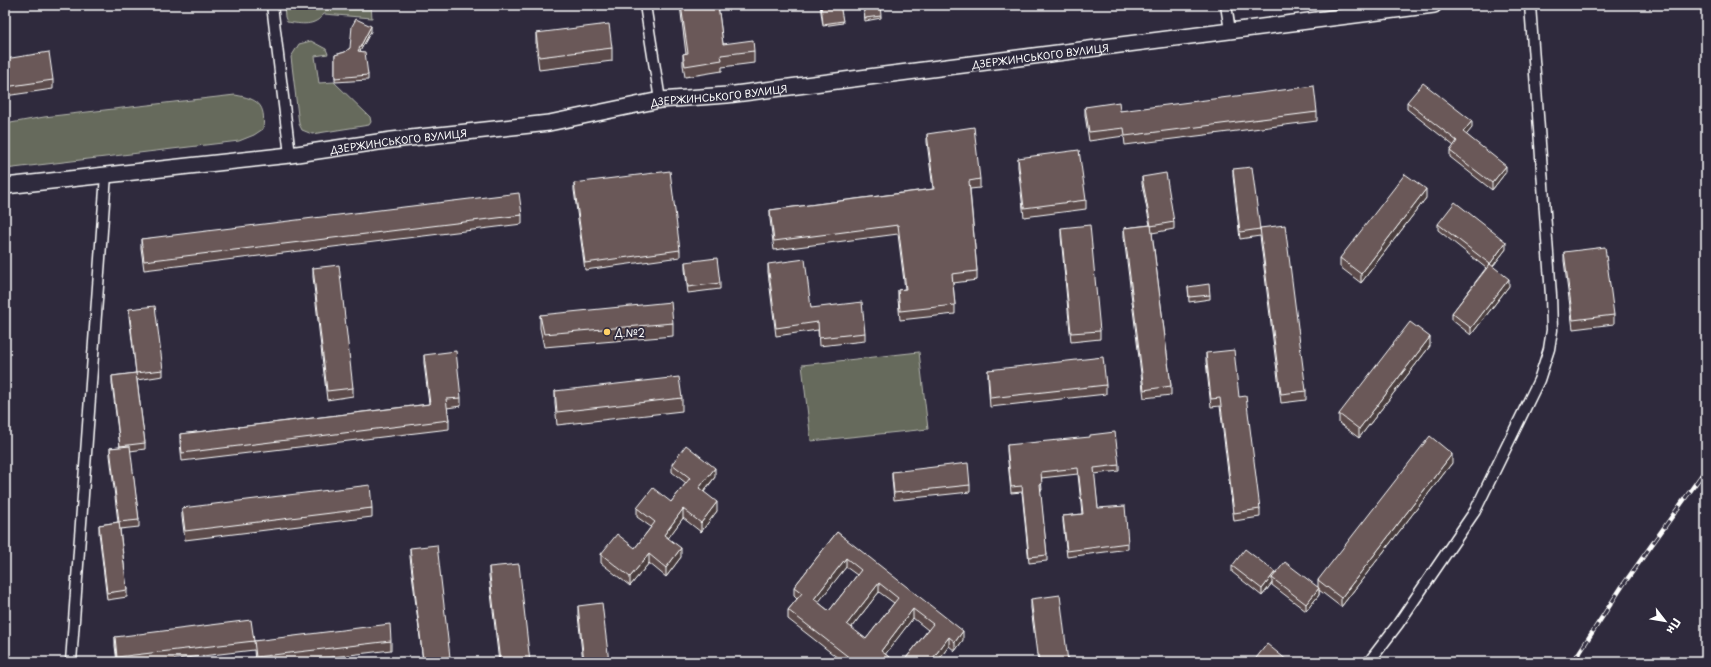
<svg xmlns="http://www.w3.org/2000/svg" width="1711" height="667" viewBox="0 0 1711 667" font-family="'Playpen Sans',sans-serif">
<rect width="100%" height="100%" fill="#2f2a3d"/>
<filter id="ink" filterUnits="userSpaceOnUse"><feTurbulence type="fractalNoise" baseFrequency=".025" numOctaves="2"/><feDisplacementMap in="SourceGraphic" scale="8" xChannelSelector="R" yChannelSelector="G"/><feConvolveMatrix kernelMatrix="1 2 1 2 8 2 1 2 1" color-interpolation-filters="sRGB"/></filter>
<g filter="url(#ink)">
<path fill="#666a5b" stroke="#b2b4ad" d="M284,5H371L372,18L324,14C314,27 302,24 287,22L285,17Z
M311,41L326,49L328,54L315,56L319,83L334,82L370,117L371,122L369,125L312,134L302,130L299,124L291,57L299,44Z
M235,95C258,99 266,104 263,129L254,135L239,141L5,169V124L44,117Z
M919,352L928,429L811,441L802,365Z"/>
<g fill="none" stroke-linecap="round" stroke-linejoin="round">
<defs>
<path id="minor" d="M272,5L290,155
M645,5L660,100
M1226,5L1230,31
M71,662L106,175
M1369,662L1398,624L1475,511L1539,380L1549,349L1552,330L1551,295L1530,5"/>
<g id="secondary">
<path id="s1" d="M5,186L290,155L392,140L549,123L660,100L727,95L1434,5"/>
</g>
</defs>
<use href="#minor" stroke="#fff" stroke-width="13"/>
<use href="#secondary" stroke="#fff" stroke-width="18"/>
<use href="#minor" stroke="#2f2a3d" stroke-width="10"/>
<use href="#secondary" stroke="#2f2a3d" stroke-width="15"/>
<defs>
<path id="rail" d="M1573,662L1623,585L1706,469"/>
</defs>
<use href="#rail" stroke="#fff" stroke-width="4.5"/>
<use href="#rail" stroke="#2f2a3d" stroke-width="3" stroke-dasharray="9" stroke-linecap="butt"/>
</g>
<path fill="#5b4c4c" stroke="#fff" fill-rule="evenodd" d="M680,5H718L723,44L754,51V63L722,67V71L685,77L683,65V54H686Z
M820,5H840L843,23L823,26Z
M863,5L881,16V18L865,21Z
M371,31L360,51L368,75V80L335,82V55L345,52Z
M536,33L612,48V61L539,70L536,46Z
M5,59L53,80V89L5,96Z
M1407,102L1472,128L1466,134L1506,172L1492,190L1450,157V151L1454,146L1407,109Z
M1085,107L1120,111L1317,112V121L1125,145L1124,136L1089,141L1085,115Z
M927,134L980,179V188L970,189L977,271V280L953,283L955,305V314L900,320L898,299V290L905,289L898,234L774,250L770,219V210L933,189L927,142Z
M1018,158L1086,200V209L1024,217L1018,167Z
M1233,169L1260,229L1306,391V400L1281,403L1260,236L1240,239L1233,176Z
M1142,177L1174,222V229L1152,233L1171,386V395L1144,398L1124,237V228L1150,225L1142,184Z
M574,183L680,250V257L585,270L574,190Z
M1426,198L1361,283L1340,267V258Z
M522,215V224L144,270L141,248V239Z
M1438,224L1506,249L1493,266L1509,286L1471,335L1452,320V313L1486,268L1438,230Z
M1061,228L1100,331V339L1071,342L1061,236Z
M1564,252L1614,315V324L1573,329L1564,261Z
M685,262L720,283V289L688,293L685,269Z
M768,264L811,308L865,333V341L819,346L818,330L776,336L768,272Z
M313,268L353,388V396L327,400L313,277Z
M1188,287L1210,295V299L1189,302Z
M129,309L163,370V376L137,380L145,443V449L130,451L139,520V527L120,529L127,590V597L107,600L99,532V525L118,522L110,455V448L120,447L112,383V376L136,373L129,316Z
M540,315L673,323V336L544,347L540,328Z
M1430,346L1359,438L1339,423V414Z
M1206,353L1239,397L1260,509V517L1234,521L1220,406L1211,407L1206,361Z
M424,355L461,398V406L447,408L449,420V429L182,461L180,442V434L429,404L424,363Z
M988,370L1106,385V394L990,407L988,379Z
M555,391L682,398V411L557,425L555,404Z
M1007,445L1119,465V471L1094,474L1098,508L1128,543V549L1067,557L1063,522V516L1082,514L1078,474L1041,478L1042,490H1040L1047,555V561L1029,563L1022,492L1011,493L1007,451Z
M1452,463L1341,607L1319,590V595L1306,611L1272,585V583L1262,596L1232,572V566L1275,574L1318,587V580Z
M672,464L715,477L704,492L717,511L701,532L683,518L668,538L681,557L666,577L649,563L630,586L601,563V554L635,548L651,527L637,517V508L671,502L686,483L672,472Z
M892,472L970,485V492L894,500L892,478Z
M182,508H372V517L185,540L182,517Z
M837,532L963,640L955,651L949,646L937,662H903L928,630L913,618L885,654L896,662H843L788,619V610L797,599L794,596V587ZM846,567L857,575L829,611L818,602ZM879,592L894,603L866,639L851,628Z
M410,548L450,657V662H423L410,557Z
M489,567L530,662H499L489,576Z
M1031,599L1068,662H1038L1031,608Z
M578,606L609,662H583L578,615Z
M115,637L254,641H391V650L291,662H255L254,650L151,662H117L115,646Z"/>
<path fill="#4a3e3e" stroke="#fff" d="M371,26V31L358,55V51Z
M1472,121V128L1463,139V132Z
M1506,166V172L1492,190V183Z
M1426,189V198L1361,283V274Z
M1506,242V249L1490,270V264Z
M1509,279V286L1471,335V328Z
M1430,337V346L1359,438V429Z
M1452,454V463L1341,607V598Z
M715,468V477L699,497V488Z
M717,502V511L701,532V523Z
M683,509V518L664,544V535Z
M681,548V557L666,577V568Z
M649,554V563L630,586V577Z
M846,558V567L814,608V599Z
M1275,572V579L1272,578V583L1262,596V589Z
M879,583V592L847,633V624Z
M1319,588V595L1306,611V604Z
M913,609V618L881,660V651Z
M963,631V640L955,651V642Z
M949,637V646L937,662H930Z"/>
<path fill="#6a5858" stroke="#fff" fill-rule="evenodd" d="M681,5H718L723,44L753,40L754,51L721,55L722,60L685,66L683,54L688,53Z
M821,5H840L843,21L823,24Z
M863,5H880L881,16L865,18Z
M356,19L371,26L358,51L365,52L368,75L335,78V55L345,52L350,48L352,26Z
M609,24L612,48L539,57L536,33Z
M49,52L53,80L5,87V59Z
M1423,83L1472,121L1463,132L1506,166L1492,183L1450,151L1457,141L1407,102Z
M1314,86L1317,112L1125,136L1124,128L1089,132L1085,107L1119,102L1120,111Z
M974,127L980,179L969,181L977,271L952,274L955,305L900,311L898,290L906,289L898,225L774,241L770,210L934,189L927,134Z
M1079,150L1086,200L1024,208L1018,158Z
M1252,167L1260,229L1240,232L1233,169Z
M670,171L680,250L585,263L574,183Z
M1166,173L1174,222L1151,226L1142,177Z
M1405,174L1426,189L1361,274L1340,258Z
M519,193L522,215L144,261L141,239Z
M1455,202L1506,242L1490,264L1438,224Z
M1090,225L1100,331L1071,333L1061,228Z
M1151,225L1171,386L1144,390L1124,228Z
M1285,225L1306,391L1281,394L1260,228Z
M1605,247L1614,315L1573,320L1564,252Z
M717,258L720,283L688,287L685,262Z
M805,259L811,308L862,302L865,333L819,338L818,322L776,328L768,264Z
M1490,264L1509,279L1471,328L1452,313Z
M339,265L353,388L327,391L313,268Z
M1209,284L1210,295L1189,297L1188,287Z
M671,302L673,323L544,334L540,315Z
M155,306L163,370L136,373L129,309Z
M1410,322L1430,337L1359,429L1339,414Z
M1234,350L1239,397L1246,396L1260,509L1234,513L1220,398L1211,399L1206,353Z
M456,351L461,398L446,399L449,420L182,453L180,434L430,404L424,355Z
M1103,357L1106,385L990,398L988,370Z
M136,373L145,443L120,446L112,376Z
M679,377L682,398L557,412L555,391Z
M1115,432L1119,465L1094,468L1098,508L1125,506L1128,543L1067,551L1063,516L1083,514L1078,468L1041,472L1042,484H1040L1047,555L1029,557L1022,486L1011,487L1007,445L1090,437V435Z
M1430,436L1452,454L1341,598L1318,580Z
M686,445L715,468L699,488L717,502L701,523L683,509L664,535L681,548L666,568L649,554L630,577L601,554L617,534L635,548L655,522L637,508L653,488L671,502L690,478L672,464Z
M130,446L139,520L119,522L110,448Z
M968,463L970,485L894,493L892,472Z
M370,485L372,508L185,531L182,508Z
M119,522L127,590L107,593L99,525Z
M837,532L963,631L955,642L949,637L930,662H903L933,624L913,609L881,651L896,662H855L788,610L802,593L794,587ZM846,558L861,570L829,611L814,599ZM879,583L898,598L866,639L847,624Z
M437,545L450,657L423,660L410,548Z
M1245,549L1275,572L1262,589L1232,566Z
M1285,562L1319,588L1306,604L1272,578Z
M519,564L530,662H500L489,567Z
M1060,595L1068,662H1039L1031,599Z
M602,603L609,662H584L578,606Z
M251,620L254,641L117,657L115,637Z
M390,624L391,641L256,657L254,641Z
M1267,644L1288,661V662H1253Z"/>
</g>
<circle fill="#ffd166" stroke="#2f2a3d" stroke-width="1.5" cx="607" cy="332" r="4"/>
<g text-anchor="middle" dominant-baseline="central" stroke-width="3.5" stroke-linejoin="round" paint-order="stroke">
<g font-size="10" fill="#fff" stroke="#2f2a3d">
<text stroke="none"><textPath href="#s1" startOffset="1044">ДЗЕРЖИНСЬКОГО ВУЛИЦЯ</textPath></text>
<text stroke="none"><textPath href="#s1" startOffset="720">ДЗЕРЖИНСЬКОГО ВУЛИЦЯ</textPath></text>
<text stroke="none"><textPath href="#s1" startOffset="396">ДЗЕРЖИНСЬКОГО ВУЛИЦЯ</textPath></text>
</g>
<g font-size="10" fill="#fff" stroke="#2f2a3d" text-anchor="start">
<text x="615" y="332">Д.№2</text>
</g>
</g>
<rect width="1711" height="667" fill="none" stroke="#2f2a3d" stroke-width="20"/>
<rect x="10" y="10" width="1691" height="647" fill="none" stroke="#fff" stroke-width="1.5" filter="url(#ink)"/>
<g transform="translate(1665 621) rotate(121)" stroke="#2f2a3d" stroke-width="3" paint-order="stroke">
<path d="M0-3L7 15L0 10L-7 15Z" fill="#ffffff"/>
<text y="-6" font-size="11" font-weight="bold" text-anchor="middle" fill="#ffffff">Пн</text>
</g>
</svg>
